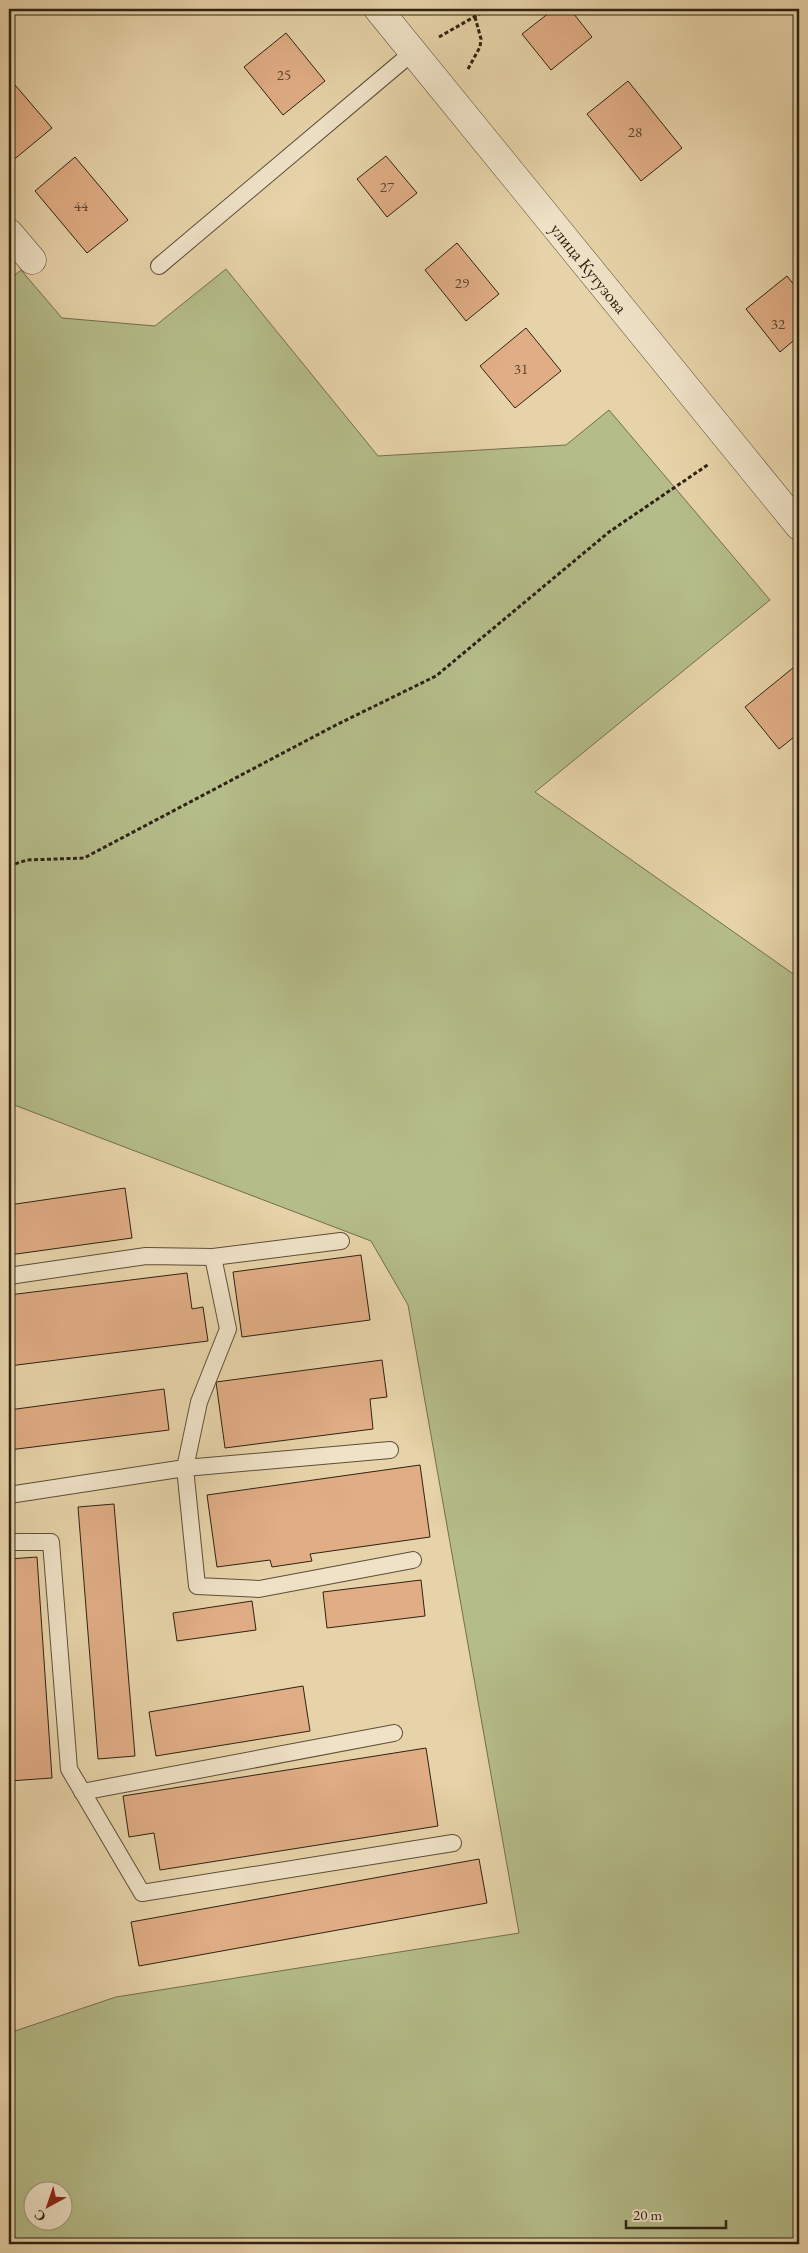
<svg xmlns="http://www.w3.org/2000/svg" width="808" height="2253" viewBox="0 0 808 2253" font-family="'EB Garamond',serif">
<rect width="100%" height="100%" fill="#e7d3a9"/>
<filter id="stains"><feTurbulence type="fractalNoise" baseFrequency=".004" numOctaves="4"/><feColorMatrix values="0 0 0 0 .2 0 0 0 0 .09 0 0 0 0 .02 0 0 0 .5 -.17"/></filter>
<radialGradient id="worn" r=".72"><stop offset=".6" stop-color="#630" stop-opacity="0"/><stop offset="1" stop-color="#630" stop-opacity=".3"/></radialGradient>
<path fill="#b4bc89" stroke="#726f4e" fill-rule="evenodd" d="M226,269L378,456L566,445L609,410L770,600L535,792L799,978V2244H9V2033L116,1997L519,1933L408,1305L371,1241L9,1103V280L21,270L62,318L155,326ZM32,2190H62V2220H32Z"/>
<path fill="#e0ad85" stroke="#2f2214" d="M190,9H203L195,15Z
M554,9H570L592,37L551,70L522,34Z
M286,33L325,81L283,115L244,67Z
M628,81L682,148L641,181L587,114Z
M15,85L52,128L11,162L9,159V90Z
M386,156L417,193L387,217L357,179Z
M75,157L128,220L87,253L35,191Z
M457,243L499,294L466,321L425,270Z
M787,276L799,291V336L780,352L746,309Z
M526,328L561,371L515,408L480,366Z
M799,663V733L779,749L745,707Z
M125,1188L132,1238L9,1255V1205Z
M361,1255L370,1320L242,1337L233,1272Z
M187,1273L192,1309L203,1307L208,1341L9,1366V1295Z
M382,1360L387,1397L370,1399L373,1429L225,1448L216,1382Z
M164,1389L169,1430L9,1450V1410Z
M420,1465L430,1537L310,1554L312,1561L272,1567L270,1560L217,1567L207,1495Z
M114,1504L135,1756L98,1759L78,1507Z
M37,1557L52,1778L9,1781V1559Z
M421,1580L425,1616L327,1628L323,1592Z
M252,1601L256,1630L177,1641L173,1613Z
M303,1686L310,1731L156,1756L149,1712Z
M426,1748L438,1826L160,1870L154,1833L129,1837L123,1796Z
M479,1859L487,1903L139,1966L131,1922Z"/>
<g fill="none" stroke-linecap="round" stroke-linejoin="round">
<defs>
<path id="lane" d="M159,266L413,52
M213,1257L228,1329L199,1402L185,1468L197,1586L259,1589L413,1560
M9,1276L146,1256L213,1257L341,1241
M9,1495L185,1468L390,1450
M9,1542H51L69,1769L142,1893L453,1843
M82,1792L394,1733"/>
<path id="street" d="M378,9L799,526
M9,233L32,260"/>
</defs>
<use href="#lane" stroke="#5d4e39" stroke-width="18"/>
<use href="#street" stroke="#5d4e39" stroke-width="29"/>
<path stroke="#2f2214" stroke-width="3" stroke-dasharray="4 2.5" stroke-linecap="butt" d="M439,37L488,9
M468,69L480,47L481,39L475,17
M9,866L27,860L84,858L336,725L436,676L609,532L709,464"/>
<use href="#lane" stroke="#efe2c7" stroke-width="16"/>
<use href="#street" stroke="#efe2c7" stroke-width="28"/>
</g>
<g text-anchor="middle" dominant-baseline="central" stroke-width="4" stroke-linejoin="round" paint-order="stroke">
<g font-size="15" fill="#5b4530">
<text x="284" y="74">25</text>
<text x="635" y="131">28</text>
<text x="387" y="186">27</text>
<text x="81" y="205">44</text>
<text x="462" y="282">29</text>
<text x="778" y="323">32</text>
<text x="521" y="368">31</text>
</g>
<g font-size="18" fill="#2f2214" stroke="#efe2c7">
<text transform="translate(589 268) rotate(51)">улица Кутузова</text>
</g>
</g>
<rect width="808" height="2253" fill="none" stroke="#e7d3a9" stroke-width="30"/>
<rect x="10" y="10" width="788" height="2233" fill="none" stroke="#2f2214" stroke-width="2.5"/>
<rect x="15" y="15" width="778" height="2223" fill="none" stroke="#2f2214"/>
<g transform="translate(48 2206) rotate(220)"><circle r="24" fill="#efe2c7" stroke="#a2957f"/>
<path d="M0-4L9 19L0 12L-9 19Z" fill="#8f2418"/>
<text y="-8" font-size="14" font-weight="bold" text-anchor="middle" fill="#2f2214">С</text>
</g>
<path d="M626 2220v8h100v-8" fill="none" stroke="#2f2214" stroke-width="2.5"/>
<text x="633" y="2220" font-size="15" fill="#2f2214" stroke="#efe2c7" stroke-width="4" paint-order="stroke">20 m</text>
<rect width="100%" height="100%" filter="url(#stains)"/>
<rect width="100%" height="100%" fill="url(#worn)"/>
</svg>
